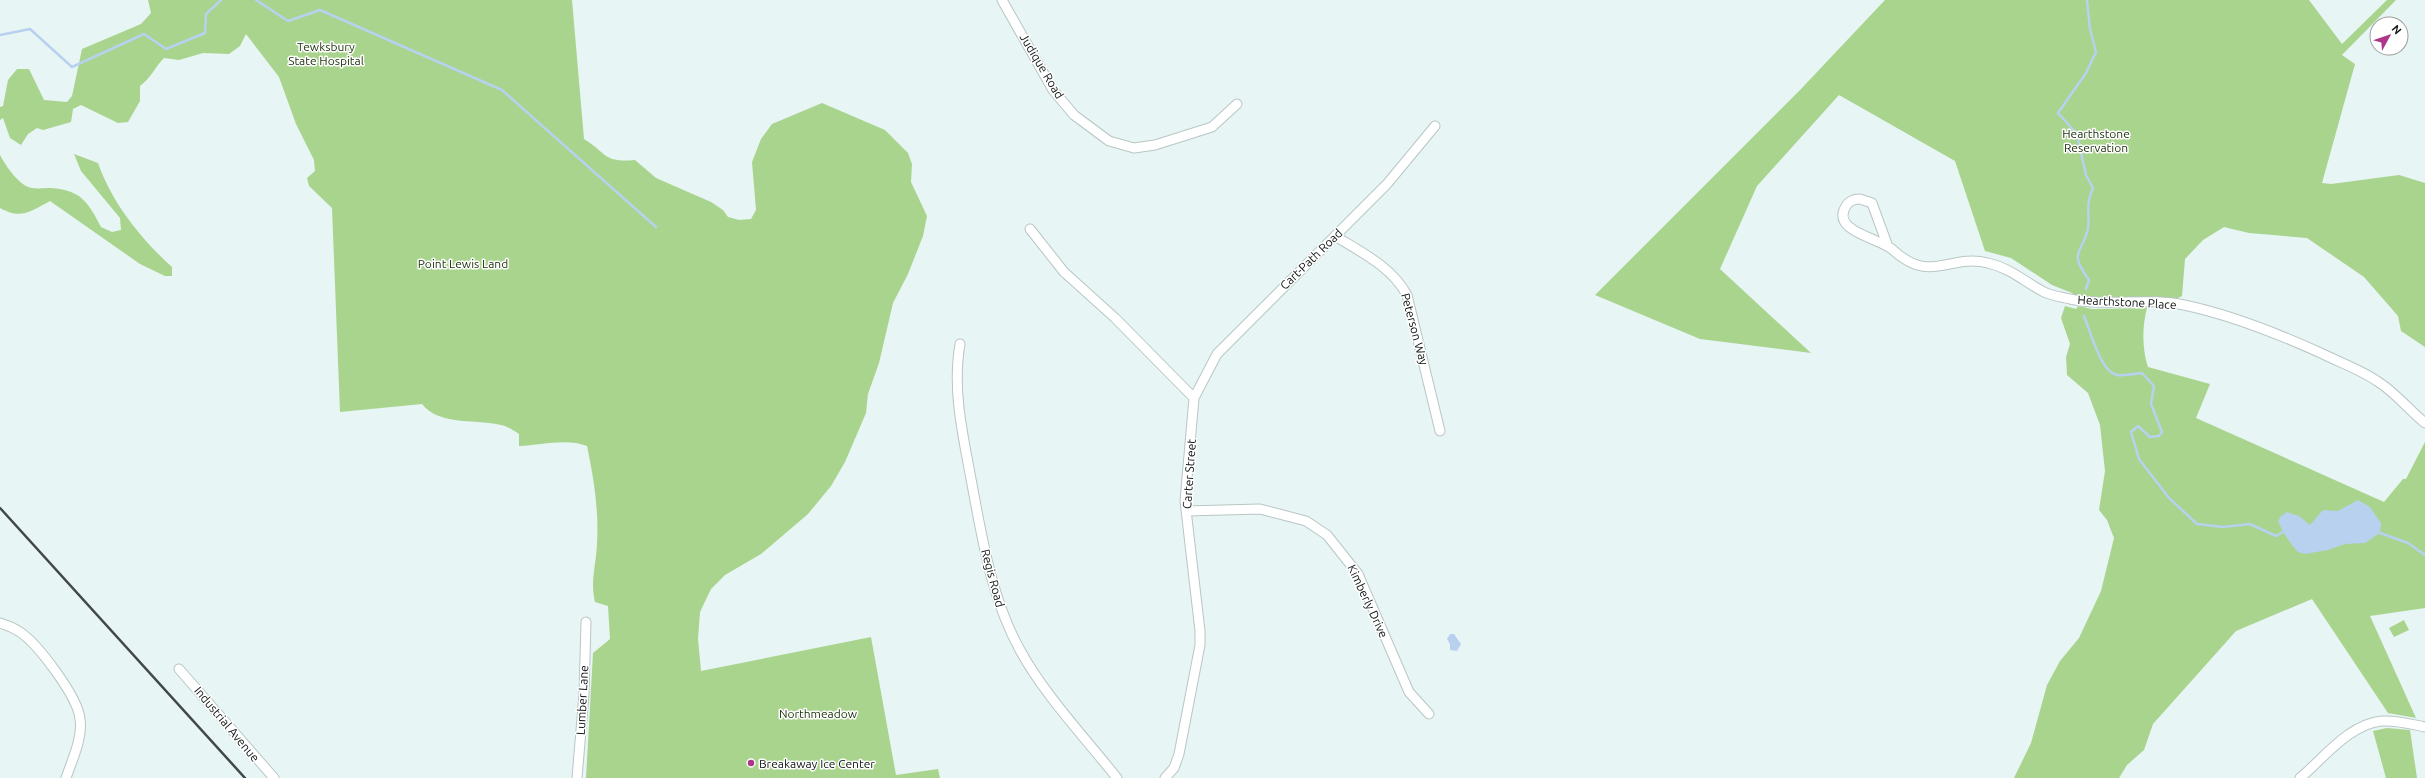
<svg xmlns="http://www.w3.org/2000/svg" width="2425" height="778" viewBox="0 0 2425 778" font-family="Ubuntu,sans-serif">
<rect width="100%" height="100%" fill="#e7f5f5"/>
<path fill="#a9d48d" d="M148,0H572L584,139C607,153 603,163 635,160L656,178L711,202L723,210L728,217L739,220L751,219L756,210L752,162L761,139L772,124L822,103L885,130L908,153L912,164L911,182L927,216L923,236L908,274L893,303L879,363L868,394L866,413L845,462L831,486L808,514L761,554L725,575L711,589L700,612L698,639L701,671L871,637L896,775L938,769L940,778H586L593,653L610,639L608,606L595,602C590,581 596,566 597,544C599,511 594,479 587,446C567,438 541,445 519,446V434C514,431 510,428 505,426C479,418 440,427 422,404L340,412L332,208L309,186L307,178L315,171L314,160L296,124L279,77L246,34L240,46L229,54L203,53L179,60L164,58C155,67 151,78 140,86V101L128,122L118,123L81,105L73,109L71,122L43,130L37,128L28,134L21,145L10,138L3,118L0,120V107L3,106L8,80L17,69H29L44,100L67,102L72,96L82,49L141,24L151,13Z
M1885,0H2309L2342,44L2387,0H2396L2342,55L2355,64L2322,183L2331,184L2399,175L2425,183V347L2401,331L2398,316L2364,277L2307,238L2249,233L2224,227L2203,240L2185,259L2182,296L2174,300L2075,296L2072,293L2052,285L2011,258L1985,251L1955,161L1839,95L1757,186L1720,269L1811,353L1700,339L1595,295L1801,89Z
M74,154L98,163C112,203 141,239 172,267V276H165L140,264L50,201C31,211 21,220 0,208V155C6,166 19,186 32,188C38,189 45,188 51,188C81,190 88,202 101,227L112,232L121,230L120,218L81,171Z
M2065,306L2076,309L2078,306L2092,309L2147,308C2142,326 2142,350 2148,367L2210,384L2196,418L2384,502L2403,479H2406L2425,442V608L2370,616L2416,718L2388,713L2312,599L2236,631L2153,724L2144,750L2127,765L2119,778H2014L2031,743L2047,685L2060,661L2079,638L2101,591L2114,538L2107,520L2099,510L2105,471L2100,425L2088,393L2067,375L2066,357L2070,344L2061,318Z
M2404,620L2409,630L2394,637L2389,628Z
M2387,728L2410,730L2417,778H2386L2373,731Z"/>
<path fill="#b7d1ef" d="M2358,500L2370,507L2381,523L2380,533L2365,543L2345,544L2328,550L2305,554L2298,552L2292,545L2283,532L2278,521L2281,516L2287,512L2299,516L2310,525L2323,510L2338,511Z
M1450,634H1454L1461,644L1457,651L1450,650V644L1447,639Z"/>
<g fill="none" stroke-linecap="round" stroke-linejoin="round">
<path stroke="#b7d1ef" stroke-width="2.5" d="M256,0L288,21L320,10L502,90L656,227
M0,35L30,29L72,67L144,34L166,49L205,33L206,14L221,0
M2086,289L2089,280C2067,250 2083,254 2088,228C2090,212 2085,206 2093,188L2086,175L2077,134L2058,113L2086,73L2096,52L2090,29L2087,0
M2084,316C2090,330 2101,373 2117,375C2125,376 2134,374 2142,373L2154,386L2151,404L2162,432L2159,436L2150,437L2138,426L2131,432L2139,459L2169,498L2197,524L2223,527L2250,524L2276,536L2283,532
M2380,533L2408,543L2425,555"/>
<defs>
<path id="street" d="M1002,0L1053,90L1074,115L1109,141L1134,148L1155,145L1212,127L1237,104
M1030,229L1064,272L1115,318L1194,398L1185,501L1200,631V645L1179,754L1174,768L1165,778
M1335,236C1361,252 1392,267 1407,295L1440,431
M1887,244L1872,203L1860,199C1854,199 1849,201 1846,206C1830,232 1881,238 1893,250C1931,285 1949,253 1988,263C2010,268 2025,282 2044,292C2052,296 2062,297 2070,299C2108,307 2146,297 2184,305C2232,315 2279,334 2323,354C2341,363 2361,370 2377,381C2395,392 2409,410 2425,423
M960,344C952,390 963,435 971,479C982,537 991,598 1020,650C1043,693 1086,739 1117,778
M1194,398L1217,354L1387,184L1435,126
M1186,511L1260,509L1306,521L1327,535L1358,574L1409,692L1429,714
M0,623C7,625 14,628 20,632C38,644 78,697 80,719C83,738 72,760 66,778
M179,669L274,778
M577,778L584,694L586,622
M2300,778C2324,758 2349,724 2382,721C2397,720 2411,724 2425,727"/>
</defs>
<use href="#street" stroke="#b8c6c5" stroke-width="11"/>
<use href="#street" stroke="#fff" stroke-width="9"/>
<path stroke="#424848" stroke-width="2.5" d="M0,508L245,778"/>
</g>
<circle fill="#ad358a" stroke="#fff" stroke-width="1.5" cx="751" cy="763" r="4"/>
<g text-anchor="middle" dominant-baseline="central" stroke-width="3" stroke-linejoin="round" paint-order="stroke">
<g font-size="12" fill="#203411" stroke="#fff">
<text x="326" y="46">Tewksbury<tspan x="326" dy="14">State Hospital</tspan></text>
<text x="2096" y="133">Hearthstone<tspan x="2096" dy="14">Reservation</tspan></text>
<text x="463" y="263">Point Lewis Land</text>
<text x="818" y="713">Northmeadow</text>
</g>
<g font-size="12" fill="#0e1212" stroke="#fff">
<text transform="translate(1042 66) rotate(59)">Judique Road</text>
<text transform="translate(1311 259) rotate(-44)">Cart-Path Road</text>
<text transform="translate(2127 302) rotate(3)">Hearthstone Place</text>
<text transform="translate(1415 329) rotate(75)">Peterson Way</text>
<text transform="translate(1189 474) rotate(-86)">Carter Street</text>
<text transform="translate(993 578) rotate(75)">Regis Road</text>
<text transform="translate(1368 601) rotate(65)">Kimberly Drive</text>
<text transform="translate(582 700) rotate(-87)">Lumber Lane</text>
<text transform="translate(227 724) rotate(50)">Industrial Avenue</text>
</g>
<g font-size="12" fill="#0e1212" stroke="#fff" text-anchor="start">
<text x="759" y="763">Breakaway Ice Center</text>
</g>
</g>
<g transform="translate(2389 36) rotate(50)"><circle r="19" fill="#ffffff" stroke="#9fa0a0"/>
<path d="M0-3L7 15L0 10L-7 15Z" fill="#ad358a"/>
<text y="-6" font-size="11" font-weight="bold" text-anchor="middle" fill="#0e1212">N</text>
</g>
</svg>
